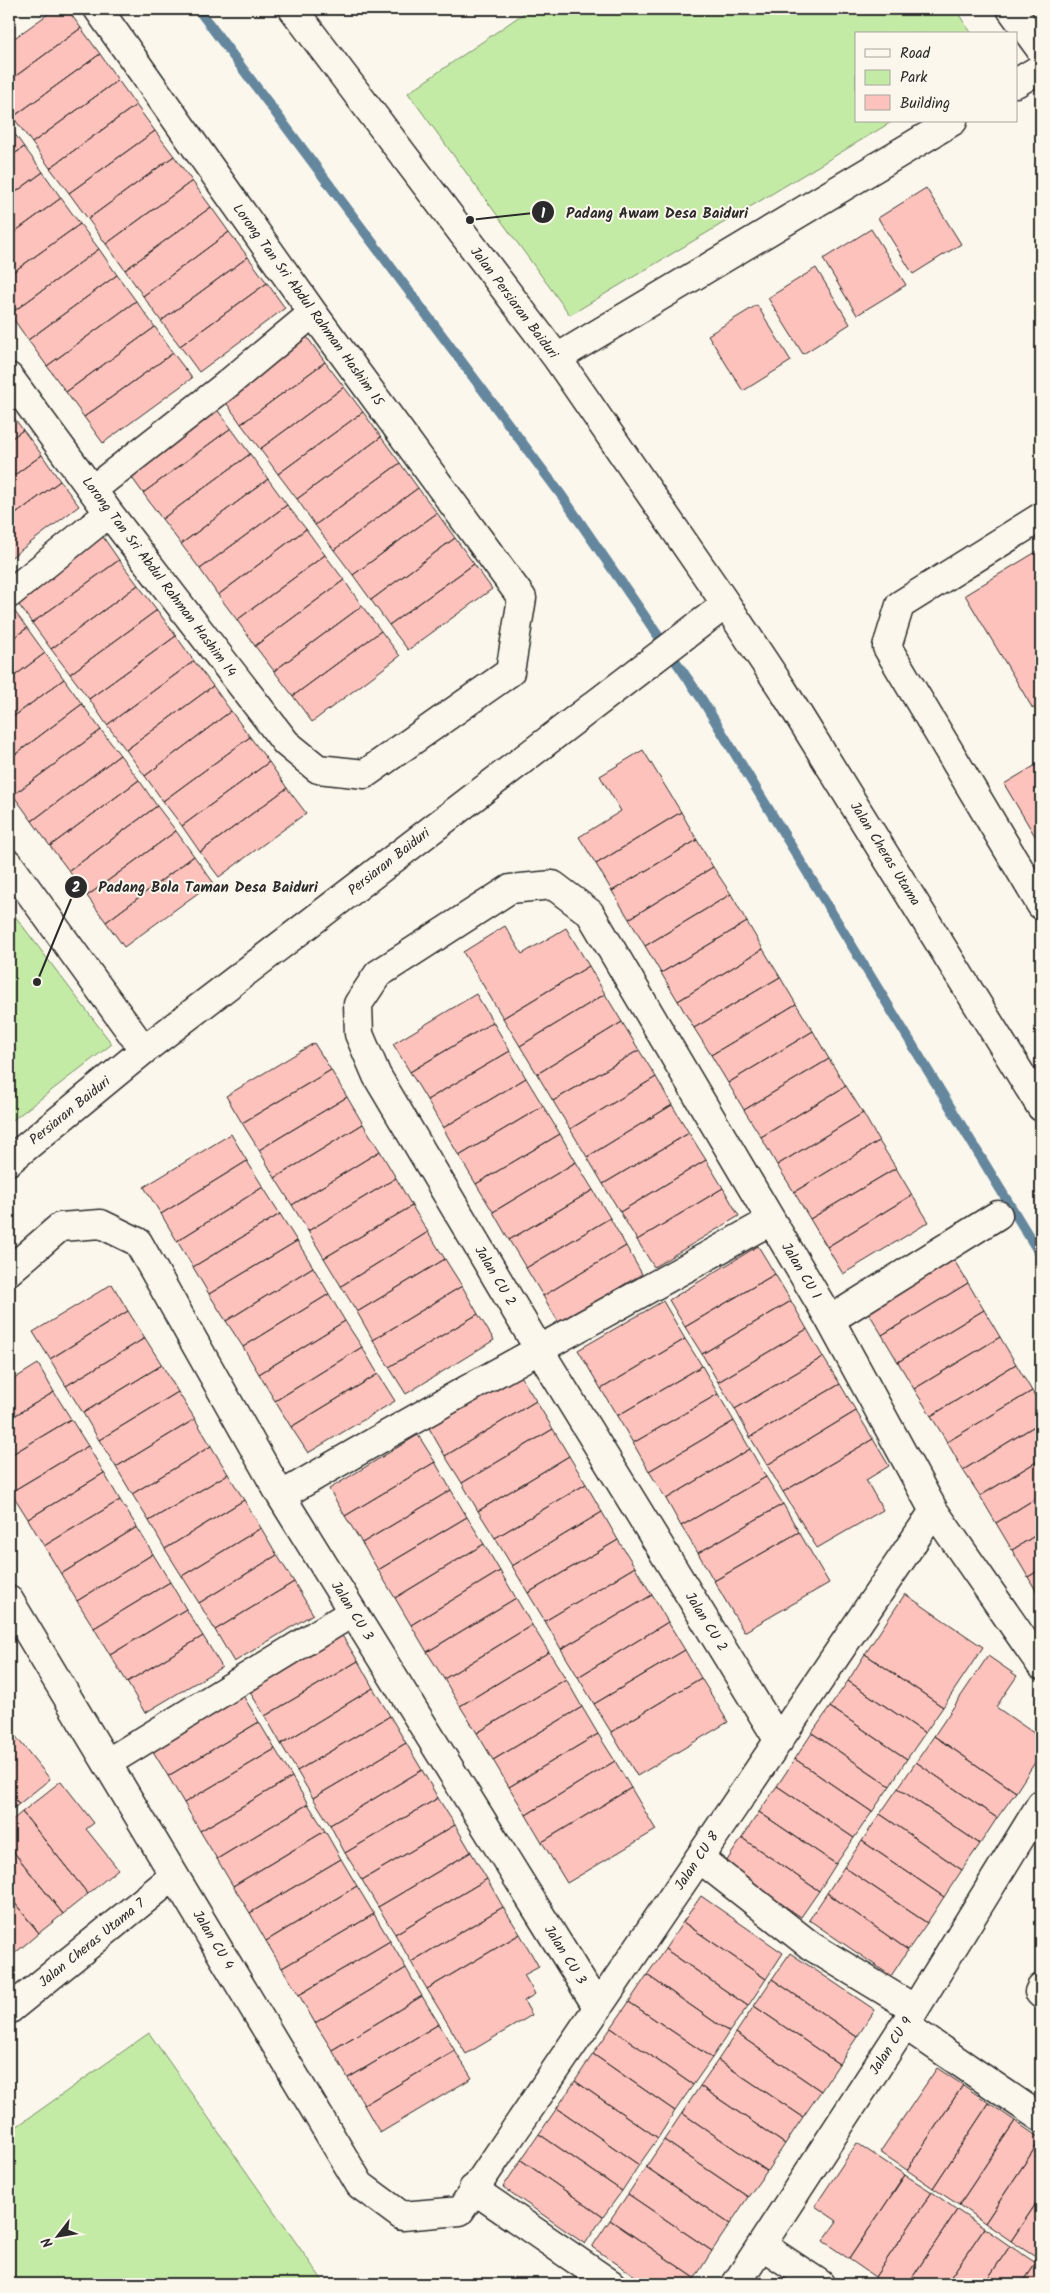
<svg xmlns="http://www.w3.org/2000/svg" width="1050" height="2293" viewBox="0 0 1050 2293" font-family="Kalam,sans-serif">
<rect width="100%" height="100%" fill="#fbf7ec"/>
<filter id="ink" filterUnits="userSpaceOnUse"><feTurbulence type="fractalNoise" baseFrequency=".02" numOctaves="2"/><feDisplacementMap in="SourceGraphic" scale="10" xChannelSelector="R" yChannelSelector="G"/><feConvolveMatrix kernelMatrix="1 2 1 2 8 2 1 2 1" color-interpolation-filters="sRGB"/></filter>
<g filter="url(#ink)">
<path fill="#c4eba6" stroke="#788b68" d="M530,9H955L972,34H856V121H893L570,315L408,93Z
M15,916L112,1044L9,1123V921Z
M149,2033L325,2284H9V2132Z"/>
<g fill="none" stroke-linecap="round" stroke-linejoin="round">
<path stroke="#65879e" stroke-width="10" d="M198,9L562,496L701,698L1041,1256"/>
</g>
<path fill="#fec2bc" stroke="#2b2b2b" d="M55,9H67L81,28L9,81V42Z
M81,28L100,54L13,117L9,111V81Z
M100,54L118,80L32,143L13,117Z
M118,80L136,105L50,168L32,143Z
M136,105L155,131L69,193L50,168Z
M9,126L24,147L9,158Z
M155,131L174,156L88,219L69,193Z
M24,147L43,172L9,197V158Z
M174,156L192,181L106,244L88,219Z
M43,172L61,198L9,236V197Z
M192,181L211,207L125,270L106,244Z
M926,188L961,244L913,274L878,218Z
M61,198L80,224L9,275V236Z
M211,207L229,232L143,296L125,270Z
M80,224L99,249L10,314L9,275Z
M871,229L906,285L857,315L823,259Z
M229,232L248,257L161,321L143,296Z
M99,249L117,275L28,340L10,314Z
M248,257L267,283L180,346L161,321Z
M816,268L850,324L803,354L768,298Z
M117,275L136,301L47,366L28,340Z
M267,283L285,308L199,372L180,346Z
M136,301L155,327L66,392L47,366Z
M757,305L791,361L743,391L708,335Z
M155,327L173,353L84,417L66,392Z
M307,337L325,362L241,424L223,398Z
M173,353L192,378L103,443L84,417Z
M325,362L344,387L260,449L241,424Z
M344,387L363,412L278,474L260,449Z
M212,403L231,428L143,493L125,468Z
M9,411L23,430L9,440Z
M363,412L381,437L297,499L278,474Z
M231,428L250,454L162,519L143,493Z
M23,430L42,455L9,479V440Z
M381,437L400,463L315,525L297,499Z
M250,454L268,479L181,544L162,519Z
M42,455L60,481L9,519V479Z
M400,463L418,488L334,550L315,525Z
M268,479L287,505L200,569L181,544Z
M60,481L79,506L9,559V519Z
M418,488L437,513L353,575L334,550Z
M287,505L306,529L218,595L200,569Z
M437,513L455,538L371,600L353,575Z
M306,529L325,555L237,620L218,595Z
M101,534L119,560L32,623L14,598Z
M455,538L474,564L389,625L371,600Z
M1041,549V704L1033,709L965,595Z
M325,555L344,580L255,646L237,620Z
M119,560L138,585L51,649L32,623Z
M474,564L492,589L408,650L389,625Z
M344,580L362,606L274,671L255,646Z
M138,585L157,610L70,674L51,649Z
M9,604L27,628L9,641Z
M362,606L381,631L293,696L274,671Z
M157,610L176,636L89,699L70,674Z
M27,628L45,653L9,680V641Z
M381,631L400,656L312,722L293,696Z
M176,636L194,661L107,725L89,699Z
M45,653L64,679L9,720V680Z
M194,661L213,686L126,750L107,725Z
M64,679L82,704L9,759V720Z
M213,686L231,711L145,776L126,750Z
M82,704L101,730L13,795L9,789V759Z
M231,711L250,737L163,801L145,776Z
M101,730L120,755L32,821L13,795Z
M250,737L269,762L182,826L163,801Z
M643,750L681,812L596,864L579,837L621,811L600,776Z
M120,755L139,780L50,846L32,821Z
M269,762L287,788L200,852L182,826Z
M1041,762V846L1004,784Z
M139,780L157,806L69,871L50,846Z
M287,788L306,813L219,877L200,852Z
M157,806L176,831L87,896L69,871Z
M681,812L697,840L612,891L596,864Z
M176,831L194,856L106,922L87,896Z
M697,840L713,867L629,919L612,891Z
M194,856L213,882L124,947L106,922Z
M713,867L731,894L645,946L629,919Z
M731,894L747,922L661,973L645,946Z
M747,922L763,949L678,1001L661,973Z
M505,926L522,954L566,928L589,966L503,1018L463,952Z
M763,949L780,977L694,1028L678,1001Z
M589,966L605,994L520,1046L503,1018Z
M780,977L796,1004L711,1055L694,1028Z
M476,994L493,1022L410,1072L393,1044Z
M605,994L622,1022L537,1074L520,1046Z
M796,1004L813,1031L728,1083L711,1055Z
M493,1022L510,1051L427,1100L410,1072Z
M622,1022L639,1050L553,1101L537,1074Z
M813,1031L829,1059L744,1110L728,1083Z
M314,1043L331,1070L242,1123L226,1096Z
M639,1050L656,1077L570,1129L553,1101Z
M510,1051L526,1078L443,1128L427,1100Z
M829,1059L846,1086L761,1137L744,1110Z
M331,1070L347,1097L259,1150L242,1123Z
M656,1077L672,1105L587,1157L570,1129Z
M526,1078L543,1106L459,1156L443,1128Z
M846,1086L863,1113L777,1165L761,1137Z
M347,1097L363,1124L275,1178L259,1150Z
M672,1105L689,1133L603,1184L587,1157Z
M543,1106L560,1134L476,1184L459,1156Z
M863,1113L879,1141L794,1192L777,1165Z
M363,1124L380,1151L292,1205L275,1178Z
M689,1133L706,1160L620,1212L603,1184Z
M231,1134L247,1161L161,1214L144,1187Z
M560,1134L576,1162L493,1212L476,1184Z
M879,1141L896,1168L810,1219L794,1192Z
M380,1151L396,1178L308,1231L292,1205Z
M706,1160L723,1188L637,1240L620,1212Z
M247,1161L263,1187L177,1241L161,1214Z
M576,1162L593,1190L509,1240L493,1212Z
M896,1168L912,1195L827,1247L810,1219Z
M396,1178L412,1206L324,1258L308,1231Z
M263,1187L280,1214L193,1267L177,1241Z
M723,1188L739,1216L654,1267L637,1240Z
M593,1190L610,1218L526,1268L509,1240Z
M912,1195L929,1222L843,1274L827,1247Z
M412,1206L428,1232L341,1286L324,1258Z
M280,1214L297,1241L209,1294L193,1267Z
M610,1218L626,1246L543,1296L526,1268Z
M428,1232L445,1259L357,1312L341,1286Z
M297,1241L313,1267L226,1321L209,1294Z
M626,1246L642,1274L559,1323L543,1296Z
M758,1246L775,1274L685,1327L669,1300Z
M952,1257L968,1283L882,1335L866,1308Z
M445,1259L462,1286L373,1340L357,1312Z
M313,1267L329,1294L243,1347L226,1321Z
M775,1274L791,1301L702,1354L685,1327Z
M968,1283L984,1310L898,1362L882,1335Z
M112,1284L128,1311L50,1359L33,1332Z
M462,1286L478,1314L389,1367L373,1340Z
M329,1294L345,1321L259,1374L243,1347Z
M663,1301L685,1339L601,1389L578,1350Z
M791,1301L807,1329L718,1382L702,1354Z
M984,1310L1000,1337L914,1389L898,1362Z
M128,1311L145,1338L66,1386L50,1359Z
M478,1314L494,1340L406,1394L389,1367Z
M345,1321L362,1347L275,1401L259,1374Z
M807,1329L823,1357L735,1409L718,1382Z
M1000,1337L1016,1364L931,1416L914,1389Z
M145,1338L162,1365L83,1413L66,1386Z
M685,1339L702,1366L617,1416L601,1389Z
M362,1347L378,1374L291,1427L275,1401Z
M823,1357L840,1384L750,1437L735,1409Z
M38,1364L54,1392L9,1419V1382Z
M1016,1364L1032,1391L947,1442L931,1416Z
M162,1365L178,1392L99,1440L83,1413Z
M702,1366L718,1394L633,1443L617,1416Z
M378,1374L395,1401L308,1453L291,1427Z
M519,1374L536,1401L445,1456L429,1428Z
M840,1384L856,1411L767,1465L750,1437Z
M1032,1391L1041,1406V1422L963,1470L947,1442Z
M54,1392L71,1419L9,1456V1419Z
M178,1392L195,1419L116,1467L99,1440Z
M718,1394L734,1421L649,1471L633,1443Z
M536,1401L553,1429L462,1483L445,1456Z
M856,1411L873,1439L783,1492L767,1465Z
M71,1419L88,1446L11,1492L9,1489V1456Z
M195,1419L211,1446L132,1494L116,1467Z
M734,1421L750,1449L666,1499L649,1471Z
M1041,1422V1459L980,1496L963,1470Z
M553,1429L569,1456L478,1511L462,1483Z
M418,1435L435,1462L345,1516L329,1489Z
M873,1439L889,1466L866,1480L883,1510L817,1548L783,1492Z
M88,1446L104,1473L28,1519L11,1492Z
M211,1446L228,1474L149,1521L132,1494Z
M750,1449L766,1477L681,1526L666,1499Z
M569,1456L586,1484L495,1538L478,1511Z
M1041,1459V1495L996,1523L980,1496Z
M435,1462L451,1490L362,1543L345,1516Z
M104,1473L120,1500L44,1546L28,1519Z
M228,1474L244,1500L165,1549L149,1521Z
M766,1477L783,1504L698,1553L681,1526Z
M586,1484L602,1512L512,1566L495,1538Z
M451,1490L467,1517L378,1570L362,1543Z
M1041,1495V1532L1012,1550L996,1523Z
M120,1500L137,1527L61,1574L44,1546Z
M244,1500L261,1528L182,1576L165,1549Z
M783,1504L799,1532L714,1581L698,1553Z
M602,1512L618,1540L528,1593L512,1566Z
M467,1517L484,1544L395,1598L378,1570Z
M137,1527L153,1554L77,1601L61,1574Z
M261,1528L277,1555L199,1603L182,1576Z
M799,1532L829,1583L744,1632L714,1581Z
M1041,1532V1569L1028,1577L1012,1550Z
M618,1540L635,1567L545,1621L528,1593Z
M484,1544L500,1571L411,1625L395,1598Z
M153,1554L170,1582L94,1628L77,1601Z
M277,1555L294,1582L215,1630L199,1603Z
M635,1567L652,1595L561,1649L545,1621Z
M1041,1569V1599L1028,1577Z
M500,1571L516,1598L427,1652L411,1625Z
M170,1582L186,1609L110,1655L94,1628Z
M294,1582L313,1614L234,1662L215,1630Z
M905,1594L983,1647L943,1707L865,1654Z
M652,1595L668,1622L578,1677L561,1649Z
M516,1598L532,1625L444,1679L427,1652Z
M186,1609L203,1636L127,1682L110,1655Z
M668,1622L685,1650L594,1704L578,1677Z
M532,1625L549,1652L460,1706L444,1679Z
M341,1634L358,1661L265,1716L248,1689Z
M203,1636L222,1667L145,1713L127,1682Z
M685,1650L701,1678L611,1732L594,1704Z
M549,1652L566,1679L477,1733L460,1706Z
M865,1654L943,1707L925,1733L848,1681Z
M988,1656L1017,1676L996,1707L1041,1738V1753L1016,1792L934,1736Z
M358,1661L373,1688L281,1744L265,1716Z
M701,1678L728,1722L637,1776L611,1732Z
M566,1679L582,1707L493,1760L477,1733Z
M848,1681L925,1733L907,1759L830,1707Z
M373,1688L390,1716L297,1771L281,1744Z
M242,1694L259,1722L168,1776L151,1748Z
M582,1707L598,1734L509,1787L493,1760Z
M830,1707L907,1759L890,1786L812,1733Z
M390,1716L406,1743L313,1798L297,1771Z
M259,1722L275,1749L184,1803L168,1776Z
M9,1728L50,1779L19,1804L9,1791Z
M812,1733L890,1786L872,1812L795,1759Z
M598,1734L615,1761L526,1815L509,1787Z
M934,1736L1016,1792L997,1818L916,1762Z
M406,1743L422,1770L330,1825L313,1798Z
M275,1749L292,1777L200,1831L184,1803Z
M795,1759L872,1812L854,1838L777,1786Z
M615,1761L631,1788L542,1842L526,1815Z
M916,1762L997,1818L980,1844L898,1788Z
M422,1770L438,1798L345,1853L330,1825Z
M292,1777L308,1804L217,1859L200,1831Z
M61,1781L94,1823L86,1829L118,1869L88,1894L22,1812Z
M777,1786L854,1838L836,1864L759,1812Z
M631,1788L656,1830L567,1883L542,1842Z
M898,1788L980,1844L962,1870L880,1814Z
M9,1791L19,1804L9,1812Z
M438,1798L455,1825L362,1880L345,1853Z
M308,1804L325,1831L233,1886L217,1859Z
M22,1812L88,1894L63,1914L9,1846V1823Z
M759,1812L836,1864L819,1891L742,1838Z
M880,1814L962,1870L944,1897L862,1841Z
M455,1825L471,1852L378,1907L362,1880Z
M325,1831L341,1859L250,1913L233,1886Z
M742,1838L819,1891L801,1917L724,1865Z
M862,1841L944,1897L927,1923L844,1867Z
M9,1846L63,1914L39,1933L9,1896Z
M471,1852L487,1879L395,1934L378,1907Z
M341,1859L357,1886L266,1941L250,1913Z
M844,1867L927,1923L908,1950L827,1893Z
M487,1879L503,1907L411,1962L395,1934Z
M357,1886L374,1914L282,1968L266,1941Z
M827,1893L908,1950L891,1976L809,1920Z
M9,1896L39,1933L14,1954L9,1947Z
M701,1896L783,1953L766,1979L683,1922Z
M503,1907L520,1934L427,1989L411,1962Z
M374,1914L390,1941L299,1995L282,1968Z
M683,1922L766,1979L748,2006L665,1949Z
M520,1934L539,1967L524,1975L535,1994L524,2001L532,2015L466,2054L427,1989Z
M390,1941L406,1968L315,2023L299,1995Z
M665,1949L748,2006L729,2032L647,1975Z
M790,1953L875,2010L857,2037L772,1979Z
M406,1968L422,1996L332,2050L315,2023Z
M647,1975L729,2032L712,2058L629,2002Z
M772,1979L857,2037L839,2064L754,2006Z
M422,1996L439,2024L348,2078L332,2050Z
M629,2002L712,2058L693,2085L611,2028Z
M754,2006L839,2064L821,2091L736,2033Z
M439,2024L455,2051L364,2105L348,2078Z
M611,2028L693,2085L675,2111L593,2054Z
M736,2033L821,2091L803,2117L718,2060Z
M455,2051L472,2078L380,2133L364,2105Z
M593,2054L675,2111L658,2138L575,2081Z
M718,2060L803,2117L785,2144L700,2086Z
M937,2068L963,2085L907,2170L880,2152Z
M575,2081L658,2138L639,2165L557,2108Z
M963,2085L989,2103L933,2188L907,2170Z
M700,2086L785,2144L767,2171L682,2113Z
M989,2103L1015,2121L959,2205L933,2188Z
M557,2108L639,2165L622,2191L539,2134Z
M682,2113L767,2171L748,2197L664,2140Z
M1015,2121L1041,2139L985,2223L959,2205Z
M539,2134L622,2191L603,2217L521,2160Z
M1041,2139V2196L1011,2241L985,2223Z
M664,2140L748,2197L730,2224L646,2167Z
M857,2143L905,2175L849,2259L823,2241L837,2221L815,2206Z
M521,2160L603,2217L585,2244L503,2187Z
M646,2167L730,2224L712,2251L628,2194Z
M905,2175L932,2192L875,2277L849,2259Z
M932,2192L957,2210L908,2284H886L875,2277Z
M628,2194L712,2251L695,2278L610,2220Z
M1041,2196V2252L1037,2258L1011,2241Z
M957,2210L984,2228L946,2284H908Z
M610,2220L695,2278L690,2284H647L592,2247Z
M984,2228L1010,2246L984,2284H946Z
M1010,2246L1036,2263L1022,2284H984Z
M1036,2263L1041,2267V2284H1022Z"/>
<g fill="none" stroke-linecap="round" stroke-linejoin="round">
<defs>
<path id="minor" d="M293,9L557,358L726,604L783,690L1041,1107
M1011,9L1041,50
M1016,83L1041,68
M557,358L953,121
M9,377L109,513L286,743L318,769L365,774L510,672L522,598L313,313L98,9
M92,490L225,386L313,313
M1041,517L900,605L887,647L1041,905
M9,594L109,513
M9,864L144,1050
M9,1161L144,1050L726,604
M9,1271L60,1227L101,1224L138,1242L281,1496L598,2008
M830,1320L998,1215
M281,1496C442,1401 607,1313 770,1221
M9,1600L360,2185L402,2216L460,2211L934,1511
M779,1741L540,1351L377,1076L359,1034L358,1004L378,974L510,889L553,885L590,913L830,1320L934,1511L1041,1665
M107,1763L353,1612
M699,1858L811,1946L915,2009
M1041,1988L1039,1992L1041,1994
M9,2010L174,1876
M905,2025L1041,2118
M473,2189L611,2284
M763,2246L820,2284
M736,2284L915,2009L1041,1804"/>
</defs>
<use href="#minor" stroke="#2b2b2b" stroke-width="31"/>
<use href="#minor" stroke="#fbf7ec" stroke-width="28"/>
</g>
</g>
<g text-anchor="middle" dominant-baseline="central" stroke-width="4" stroke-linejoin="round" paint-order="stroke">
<g font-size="14" fill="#2b2b2b" stroke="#fbf7ec">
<text transform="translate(514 303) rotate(53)">Jalan Persiaran Baiduri</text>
<text transform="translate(308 305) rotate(54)">Lorong Tan Sri Abdul Rahman Hashim 15</text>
<text transform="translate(159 577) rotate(53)">Lorong Tan Sri Abdul Rahman Hashim 14</text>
<text transform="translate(885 854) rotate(58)">Jalan Cheras Utama</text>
<text transform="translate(389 862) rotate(-38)">Persiaran Baiduri</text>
<text transform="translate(70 1111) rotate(-39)">Persiaran Baiduri</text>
<text transform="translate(801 1271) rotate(59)">Jalan CU 1</text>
<text transform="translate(495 1276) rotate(59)">Jalan CU 2</text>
<text transform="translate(352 1611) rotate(58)">Jalan CU 3</text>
<text transform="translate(706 1622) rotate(58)">Jalan CU 2</text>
<text transform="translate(697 1861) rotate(-56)">Jalan CU 8</text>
<text transform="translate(213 1940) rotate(59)">Jalan CU 4</text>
<text transform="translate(92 1943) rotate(-39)">Jalan Cheras Utama 7</text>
<text transform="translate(565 1955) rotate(58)">Jalan CU 3</text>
<text transform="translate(891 2046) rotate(-57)">Jalan CU 9</text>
</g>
</g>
<path fill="none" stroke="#2b2b2b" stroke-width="2" d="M470 220L543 212M37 982L76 887"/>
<g fill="#2b2b2b" stroke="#fbf7ec" stroke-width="2">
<circle cx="470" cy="220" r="5"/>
<circle cx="37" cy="982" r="5"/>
<circle cx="543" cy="212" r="12"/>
<circle cx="76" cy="887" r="12"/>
</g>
<g font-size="15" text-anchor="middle" font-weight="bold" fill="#fff">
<text x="543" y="218">1</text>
<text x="76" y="892">2</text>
</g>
<g font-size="15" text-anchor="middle" font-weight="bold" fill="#2b2b2b" stroke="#fbf7ec" stroke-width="4" stroke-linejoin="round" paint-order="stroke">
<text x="657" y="218">Padang Awam Desa Baiduri</text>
<text x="208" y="892">Padang Bola Taman Desa Baiduri</text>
</g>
<rect width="1050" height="2293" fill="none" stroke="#fbf7ec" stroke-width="30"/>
<rect x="15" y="15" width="1020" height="2263" fill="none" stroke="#2b2b2b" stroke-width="2" filter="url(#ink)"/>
<rect x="855" y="32" width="162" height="90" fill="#fbf7ec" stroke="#a8a59f"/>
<rect x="865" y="49" width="25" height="8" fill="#fbf7ec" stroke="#a8a59f"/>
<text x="900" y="58" font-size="15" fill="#2b2b2b">Road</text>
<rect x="865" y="70" width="25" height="15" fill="#c4eba6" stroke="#a8a59f"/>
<text x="900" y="82" font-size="15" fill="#2b2b2b">Park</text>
<rect x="865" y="95" width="25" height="15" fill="#fec2bc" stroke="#a8a59f"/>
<text x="900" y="108" font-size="15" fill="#2b2b2b">Building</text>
<g transform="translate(58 2236) rotate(239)" stroke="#fbf7ec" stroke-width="4" paint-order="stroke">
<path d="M0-4L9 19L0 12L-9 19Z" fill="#2b2b2b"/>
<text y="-8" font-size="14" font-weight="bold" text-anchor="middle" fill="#2b2b2b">N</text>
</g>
</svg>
